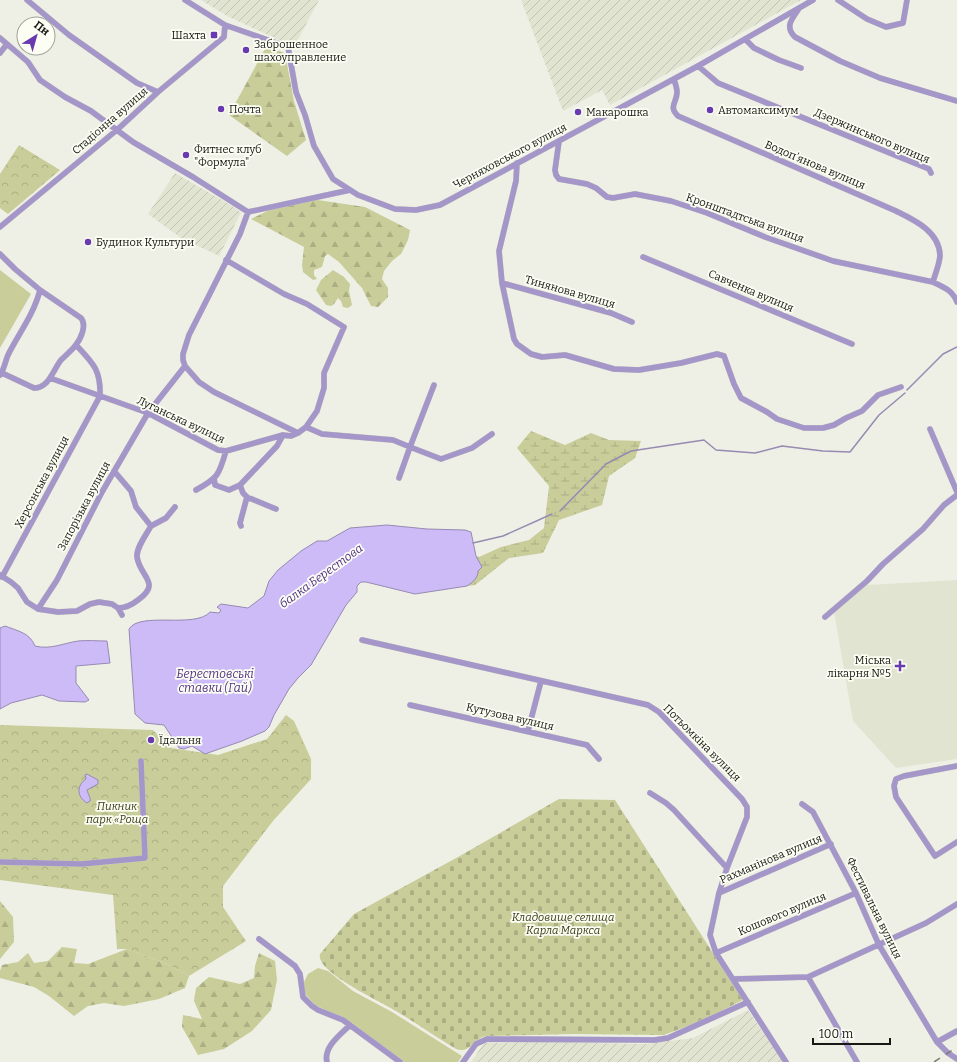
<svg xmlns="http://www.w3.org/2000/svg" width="957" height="1062" viewBox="0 0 957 1062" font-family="Bitter,serif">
<defs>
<pattern id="industrial-furrows" width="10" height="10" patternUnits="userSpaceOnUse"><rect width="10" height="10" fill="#e2e4d2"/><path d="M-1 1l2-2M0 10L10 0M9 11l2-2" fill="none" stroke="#c1c3b3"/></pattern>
<pattern id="forest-firs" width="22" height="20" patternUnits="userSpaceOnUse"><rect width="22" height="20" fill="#c8cd99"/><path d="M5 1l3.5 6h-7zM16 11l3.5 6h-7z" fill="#abaf83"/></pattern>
<pattern id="wetland-marsh" width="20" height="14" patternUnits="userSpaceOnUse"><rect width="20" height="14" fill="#c8cd99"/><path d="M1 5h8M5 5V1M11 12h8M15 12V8" fill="none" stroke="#abaf83"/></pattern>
<pattern id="cemetery-stones" width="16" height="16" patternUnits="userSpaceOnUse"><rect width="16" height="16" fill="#c8cd99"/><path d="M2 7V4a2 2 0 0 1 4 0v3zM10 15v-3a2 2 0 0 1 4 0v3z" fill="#abaf83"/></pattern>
<pattern id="park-crowns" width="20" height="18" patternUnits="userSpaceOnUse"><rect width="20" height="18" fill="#c8cd99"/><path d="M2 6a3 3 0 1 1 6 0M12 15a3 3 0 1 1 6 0" fill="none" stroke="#abaf83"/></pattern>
</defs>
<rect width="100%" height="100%" fill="#eff0e5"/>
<path fill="#e2e4d2" d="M957,580V759L896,768L853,721L834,612L866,585Z"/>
<path fill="url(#industrial-furrows)" d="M201,0H319L294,47L227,16Z
M521,0H801L610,105L602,90L563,111Z
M175,173L234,207L241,213L219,256L181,238L148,214Z
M748,1010L783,1062H471L484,1043L536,1042L646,1044L693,1038Z"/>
<path fill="#c8cd99" d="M0,270L31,294L0,348Z
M318,968L328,971L353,991L392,1012L462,1056L458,1062H404L352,1023L315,1005L306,995L303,987L304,982L308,974Z"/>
<path fill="url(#forest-firs)" d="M266,47L285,53L294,101L306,140L287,156L229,115Z
M311,199L365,207L410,230L408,240L401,254L392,261L384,271L382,279L388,288V297L378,307L371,306L362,288L339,262L328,254L325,256L322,267L314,270V275L317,279L313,280L303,272L302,265L304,247L251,219L282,204Z
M333,270L344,277L350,284L349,291L352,305L348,308L343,307L341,301L338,298L334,304L331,306L326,305L316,290L321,280Z
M0,901L13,917L14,942L0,959Z
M62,947L77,949L74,963L88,964L127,949L167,964L189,976L185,988L159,999L124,1006L104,1003L88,1006L74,1016L49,996L34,987L0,978V971L2,965L18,962L28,953L34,963L48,961Z
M259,953L275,961L277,980L271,1010L252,1031L224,1049L198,1055L182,1027L183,1015L202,1019L194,1001L196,988L209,977L240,984L254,978L255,966Z"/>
<path fill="url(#wetland-marsh)" d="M531,431L565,445L591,433L609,440L641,441L635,458L609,476L602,505L559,520L543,553L509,558L475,585L467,586C476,580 474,574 482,567L476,556L479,557L501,547L529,540L544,528L549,486L517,448Z"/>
<path fill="url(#cemetery-stones)" d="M559,799L615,800L743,1000L701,1021L664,1035L575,1034L486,1036C473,1039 470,1054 456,1049C436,1037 416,1023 396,1011C382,1002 315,972 320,954L354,914L458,857Z"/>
<path fill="url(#park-crowns)" d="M19,145L60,170L8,214L0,208V174Z
M286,715L294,721L311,759V779L273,821L223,886V907L246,941L189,976L167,964L127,949H117L113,895L0,880V725L153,730L171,748L218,755L267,739Z"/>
<path fill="#ccbbf7" stroke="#968ab3" d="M387,525L427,529L465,530L471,532L476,556L482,567L478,571C478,578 473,582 467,586L415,594L366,582H361L357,586V592L346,605L311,665L298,678L289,689L274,715L269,727L265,731L242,741L205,754L192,746L184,749L179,748L164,725L145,723L135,714L129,629C140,611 195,629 210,612L219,613L221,610L217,607L221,604L248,608L264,596L269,581L278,570L301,551L317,541H327L350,528Z
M5,626C18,631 30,633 35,646C50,650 64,643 78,641C88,640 97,641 107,641L110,663L76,666V683L89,700L85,702L59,701L42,695L11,703L0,709V628Z
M87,774L98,780V784L87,790C88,794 91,798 90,801L87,803C77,797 76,786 86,779L85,775Z"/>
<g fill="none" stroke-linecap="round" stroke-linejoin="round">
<path stroke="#968ab3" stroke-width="1.5" d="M907,390L943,354L957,347
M560,511L606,464L631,451L704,440L716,450L755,453L782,446L823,451L850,452L879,415L905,393
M473,543L503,536L552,514"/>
<defs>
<path id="minor" d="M27,0L69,35L137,83L158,92
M185,0L225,25L288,47L296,92L305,115L314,146L333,179L358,195L395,209L416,210L440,205L698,66L813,0
M838,0L867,19L886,27L903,23L907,0
M798,10C791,20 785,27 795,37L840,61L880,78L957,101
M0,38L28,62L40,80L65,97L91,111L133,142L193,177L248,212L350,190
M745,39L754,48L779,60L801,68
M0,53L7,44
M698,66L718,83L929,169L931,173
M674,79C675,83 677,88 677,92C677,103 668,106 678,116L896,211C914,220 939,231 940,255C940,263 935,274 933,282
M559,141L555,170L556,175L559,179L587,184L596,188L607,197L613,198L635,194L671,201L707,213L765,237L833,261L933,282C944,287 953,291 957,302
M517,163L516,181L499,251L502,283L514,339L517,344L531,354L542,357L565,355L614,369L639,370L681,363L717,354L724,356L734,384L741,398L767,412L777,419L804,428H823L834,425L846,418L862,411L878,395L901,387
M0,227L118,129L158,92L224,37L225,25
M0,254L15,269L40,290C34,314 19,333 8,355C5,362 4,370 0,375
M643,257L852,344
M502,283L611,313L632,322
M185,366L199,382L214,392L298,433
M2,373L34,388C49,388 53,370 61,360C66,355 71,351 75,346C81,339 87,325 81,318L40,290
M50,378L148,413L218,450L226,451L283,435L291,436L298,433L306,427L317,411L324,388V373L344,327L307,304L284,294L226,260
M306,427L322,434L393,440L410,447L434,385
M930,429L957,492
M114,471L131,491L136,507L151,526L166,518L175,507
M214,478L215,485L229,490L240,485L243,493L247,497L276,509
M399,478L410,447L441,459L472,448L492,434
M240,485L277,446L283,435
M196,490C218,478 219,475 226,451
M241,526L240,523L247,497
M0,575L11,582L18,588L27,602L38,609L58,612L77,611L90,604L99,602L112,604L118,608L122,615
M2,577L100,396C101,370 93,363 76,345
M118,608C125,608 133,604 138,600C162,583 140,577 137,557C136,548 146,535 151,526
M38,609L57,580L102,492L148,413L185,366L183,360V354L189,335L240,234L248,212
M825,617L867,581L883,564L923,529L944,505L957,495
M362,640L648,705L659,712L742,799L747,807V817L727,868L719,893L710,935L716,953L786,1062
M410,705L587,745L599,759
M528,731L541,681
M957,766L904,776L896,779L894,786L896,797L935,856L957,842
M650,793L666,803L674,810L727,868
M802,804L813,812L856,893L879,945L937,1042L948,1053L957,1059
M0,862L81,864L145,858L141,761
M719,893L831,844
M259,939L295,966L300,974L303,997L312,1006L318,1010L343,1020L400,1062
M716,953L856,893
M808,977L857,1062
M733,979L808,977L926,923L957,904
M937,1042L957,1031
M327,1062C323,1047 341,1034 350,1025
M463,1062L476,1044L487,1039L655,1040L668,1038L748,1002"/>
</defs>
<use href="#minor" stroke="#cccdc4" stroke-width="6"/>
<use href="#minor" stroke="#a596c9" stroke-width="5.5"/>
<path stroke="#7c7d76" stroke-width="1.5" stroke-dasharray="7 7" stroke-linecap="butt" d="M934,1062L957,1047"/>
</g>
<g fill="#6939b0" stroke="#fcfef3" stroke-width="1.5">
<rect x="210" y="31" width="8" height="8" rx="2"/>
<circle cx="246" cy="50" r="4"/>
<circle cx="221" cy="109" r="4"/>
<circle cx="710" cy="110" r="4"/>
<circle cx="578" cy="112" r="4"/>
<circle cx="186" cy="155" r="4"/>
<circle cx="88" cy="242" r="4"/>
<path d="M898 660h4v4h4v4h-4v4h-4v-4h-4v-4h4z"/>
<circle cx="151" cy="740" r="4"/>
</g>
<g text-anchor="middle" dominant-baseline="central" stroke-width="3.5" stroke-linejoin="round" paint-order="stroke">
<g font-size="11" fill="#171814" stroke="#fcfef3" text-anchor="start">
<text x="206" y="35" text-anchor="end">Шахта</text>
<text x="254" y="44">Заброшенное<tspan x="254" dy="13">шахоуправление</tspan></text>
<text x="229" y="109">Почта</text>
<text x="718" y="110">Автомаксимум</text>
<text x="586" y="112">Макарошка</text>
<text x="194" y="149">Фитнес клуб<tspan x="194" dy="13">"Формула"</tspan></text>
<text x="96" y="242">Будинок Культури</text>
<text x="891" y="660" text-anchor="end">Міська<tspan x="891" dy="13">лікарня №5</tspan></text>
<text x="159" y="740">Їдальня</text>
</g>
<g font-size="11" fill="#171814" stroke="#fcfef3">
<text transform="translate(110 121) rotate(-41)">Стадіонна вулиця</text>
<text transform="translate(872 136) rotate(23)">Дзержинського вулиця</text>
<text transform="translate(510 156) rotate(-28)">Черняховського вулиця</text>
<text transform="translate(815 165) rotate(23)">Водоп’янова вулиця</text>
<text transform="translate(745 218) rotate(20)">Кронштадтська вулиця</text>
<text transform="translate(751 291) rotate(23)">Савченка вулиця</text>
<text transform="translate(570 292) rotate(16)">Тинянова вулиця</text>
<text transform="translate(181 420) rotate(25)">Луганська вулиця</text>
<text transform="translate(42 482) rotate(-62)">Херсонська вулиця</text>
<text transform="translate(84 506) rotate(-62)">Запорізька вулиця</text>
<text transform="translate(510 717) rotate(13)">Кутузова вулиця</text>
<text transform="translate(702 743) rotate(45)">Потьомкіна вулиця</text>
<text transform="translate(771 859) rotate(-23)">Рахманінова вулиця</text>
<text transform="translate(874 908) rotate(64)">Фестивальна вулиця</text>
<text transform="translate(782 914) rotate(-23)">Кошового вулиця</text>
</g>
<g font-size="11" font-style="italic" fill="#3a3c18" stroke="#fcfef3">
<text x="117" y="806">Пикник<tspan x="117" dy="13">парк «Роща</tspan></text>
<text x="563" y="917">Кладовище селища<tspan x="563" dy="13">Карла Маркса</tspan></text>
</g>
<g font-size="12" font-style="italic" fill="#523186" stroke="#fcfef3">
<text transform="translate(321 576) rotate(-36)">балка Берестова</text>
<text x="215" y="674">Берестовські<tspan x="215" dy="14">ставки (Гай)</tspan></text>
</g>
</g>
<g transform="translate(36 36) rotate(37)"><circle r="19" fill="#fcfef3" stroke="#a0a29a"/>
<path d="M0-3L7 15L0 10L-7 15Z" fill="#6939b0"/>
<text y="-6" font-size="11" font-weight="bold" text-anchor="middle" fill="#171814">Пн</text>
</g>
<path d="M813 1038v6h77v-6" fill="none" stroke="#171814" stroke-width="2"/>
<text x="819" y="1038" font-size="12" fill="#171814" stroke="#fcfef3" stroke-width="3" paint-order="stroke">100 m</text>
</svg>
